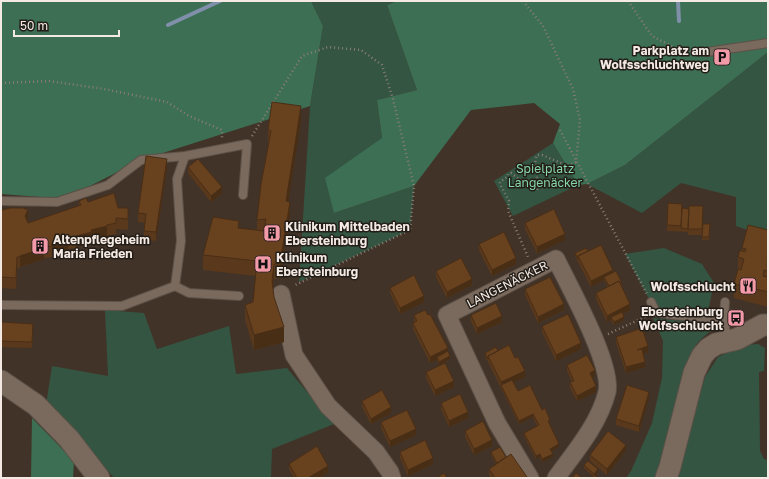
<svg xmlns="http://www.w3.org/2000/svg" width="769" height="479" viewBox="0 0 769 479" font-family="'Golos Text',sans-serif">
<rect width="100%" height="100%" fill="#423328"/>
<path fill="#345542" d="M311,1H397L387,5L417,90L377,100L382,138L334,213L414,186L410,230L299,282L310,106L323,26Z
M768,52V237L736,226V197L681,183L642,213L587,184L625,165Z
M553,143L578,185L513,216L494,181Z
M664,248L702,264L714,283L708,311L656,312L625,254Z
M105,310L144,313L157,349L229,326L236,374L287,368L334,424L272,449L271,478H114L80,438L46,405L52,366L108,376Z
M653,318L714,324L716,326L698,342L690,355L657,478H626L631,471L652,423L662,378L663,341Z
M758,344L765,348L764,371L759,372L760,451L764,459L768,460V478H676L705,377L718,357L742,345Z"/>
<path fill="#3c6f53" d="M1,1H311L323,26L310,106L141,160L90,186L54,198L1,194Z
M397,1H768V52L625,165L587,184L578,185L553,143L560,124L534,103L471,110L414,186L334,213L325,178L382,138L377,100L417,90L387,5Z
M32,418L74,461L73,478H31Z"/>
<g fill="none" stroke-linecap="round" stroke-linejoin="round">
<path stroke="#808faa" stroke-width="4" d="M678,1L679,21
M168,25L220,1"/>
<defs>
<path id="service" d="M707,52L768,43
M1,201L57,202L108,185L141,160L185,156
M175,286L181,241L177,179L185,156L247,144L243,195
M651,302L656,312C678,318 702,315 724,321
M725,302L724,321L727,340
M1,305L122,306L175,286L189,293L239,296"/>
<path id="minor" d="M281,294L294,355L328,406L376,452L390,472L392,478
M530,478L497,423L447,315L556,259C569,286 613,365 607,392C599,424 575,452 556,478"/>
<path id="tertiary" d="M1,381L36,405L69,439L99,478
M666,478L670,467L694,373L702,356L708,349L716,344L737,339L763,325H768"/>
</defs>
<use href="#service" stroke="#5d5148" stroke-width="10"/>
<use href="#minor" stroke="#5d5148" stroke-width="19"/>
<use href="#tertiary" stroke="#5d5148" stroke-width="23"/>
<path stroke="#8b7e75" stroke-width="2.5" stroke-dasharray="1 3" stroke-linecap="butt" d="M523,1L543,26L573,89L580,120L576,162L568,166L542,155H537C532,165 539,178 537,190L532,189L511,173L508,174L507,177L500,182V184L509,201L508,211L528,257
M628,1L652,36L681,51L697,52
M1,83L49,81L104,89L167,102L189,116L222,130V138
M560,130L647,294
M252,136L302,56L328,47L361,50L382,65L393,99L414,186L410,230L293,286
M608,334L647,316"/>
<use href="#service" stroke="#7a6a5d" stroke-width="8"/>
<use href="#minor" stroke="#7a6a5d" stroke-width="17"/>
<use href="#tertiary" stroke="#7a6a5d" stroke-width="21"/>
</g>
<path fill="#59381b" d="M301,121L288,201L290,217L280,278L274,279L273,289L274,297L284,342L254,350L245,320V305L253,302L256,276L203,270V255L239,229L257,231V220L269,144H268V129Z
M188,167L222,193L211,202L188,173Z
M167,168L156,241L144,239V231L145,223L138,222V213Z
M79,201L118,208L128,219V230L116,229V234L107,236V237L92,241V243L76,247V248L68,249V251L52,255V257L44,258V259L20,267V268H17L16,289L1,288V208L2,210L28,221V223L79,206Z
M682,209L703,224H710L709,240H702V235H688V232L667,231V225Z
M525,223L565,240L537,253L525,229Z
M768,230V307L734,298V284L738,269V257L742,251V248Z
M479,244L516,264L492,276L479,250Z
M588,251L613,273L621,286L630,310L623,314L624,320L614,325L611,320L607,322L596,299V293L608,287L604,280L591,287L575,256V253Z
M436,271L472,285L447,298L436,277Z
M390,288L424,302L400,314L390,293Z
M525,289L564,310L538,323L525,295Z
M414,315L448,351L450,359L439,365L437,360L430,363L413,329V323L414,322Z
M471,315L502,322L477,334L471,321Z
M1,322L33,324L32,348L1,347Z
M542,326L581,349L556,361L542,332Z
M616,337L648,352L643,354L645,367L626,373L616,343Z
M498,351L525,377L514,382L518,391L542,410L550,423L549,424L559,447L552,451L553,457L542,462L540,457L536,459L524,436V433L537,426L533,417L519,424L485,356V353Z
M567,365L595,376L592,378L596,392L577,401L570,388V382H572L567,371Z
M426,372L454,387L435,396L426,378Z
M649,398L639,432L616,425V419Z
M362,401L391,413L371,424L362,407Z
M441,403L468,418L449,427L441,409Z
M381,422L416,435L390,447L381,428Z
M465,431L492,446L474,455L465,437Z
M626,450L607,475L590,461V455Z
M400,452L433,464L408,476L400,458Z
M491,452L506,457L527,478H491L489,475V469L496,464L491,455Z
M289,464L328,472L318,478H294L289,469Z
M584,465L598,472L593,476L584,468Z"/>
<path fill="#492e16" d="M301,106V121L286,216V201Z
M167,159V168L156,241V232Z
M222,187V193L211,202V196Z
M290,202V217L280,278V263Z
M28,210V221L25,227V216Z
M107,226V237L92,241V243L76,247V248V236L91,230Z
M565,234V240L537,253V247Z
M68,240V251L52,255V244Z
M44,247V259L20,267V268V256Z
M17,257V268L16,289V278Z
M516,258V264L492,276V270Z
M274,264V279L272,296V281Z
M613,270V276L604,277V280L591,287V281Z
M472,279V285L447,298V292Z
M424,296V302L400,314V308Z
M564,304V310L538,323V317Z
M630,304V310L612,319L611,317V320L607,322V316Z
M502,316V322L477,334V328Z
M624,317V320L614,325V322Z
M284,327V342L254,350V335Z
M581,343V349L556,361V355Z
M648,346V352L637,356V350Z
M448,348V354L437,357V360L430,363V357Z
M450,356V359L439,365V362Z
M645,362V367L626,373V367Z
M595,370V376L590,379V373Z
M525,371V377L503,388L501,385V388V382Z
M454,381V387L435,396V390Z
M596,386V392L577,401V396Z
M649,392V398L639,432V426Z
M391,407V413L371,424V419Z
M468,412V418L449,427V421Z
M533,414V417L519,424V421Z
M416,429V435L390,447V441Z
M492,440V446L474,455V449Z
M559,444V447L550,452V449Z
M626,445V450L607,475V469Z
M540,454V457L536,459V456Z
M553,454V457L542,462V459Z
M433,458V464L408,476V470Z
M328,466V472L318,478H308Z
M598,469V472L594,477V474Z"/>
<path fill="#68411f" stroke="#492e16" d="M272,102L301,106L286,201L290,202L280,263L274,264L272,281L274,297L284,327L254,335L245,305L253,302L257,261L203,255L213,217L239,221L238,228L264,231L266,219L257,220L261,184L271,131L268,129Z
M146,156L167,159L156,232L144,231L146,214L138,213Z
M198,159L222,187L211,196L188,167Z
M114,193L118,208H128V219L116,218V223L107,225V226L91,230L92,232L76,236V237L68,238V240L52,244V246L44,247V248L20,256V257H17L16,278L1,277V208L2,210L10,208H23L28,210L25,216L28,223L81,205L79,201L86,198L88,202Z
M668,203L682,204L681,226L667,225Z
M689,206H703L702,229H688Z
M682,208L689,209L688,229L681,228Z
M554,209L565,234L537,247L525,223Z
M703,224H710L709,237H702Z
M748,225L768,230V257L767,266H768V271L764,270L763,276L768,277V292L734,284L738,269L741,270L744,259L738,257L740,250L745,252L746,249L742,248Z
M504,232L516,258L492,270L479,244Z
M601,245L613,270L591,281L578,256Z
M586,248L588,251L578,256V259L575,253Z
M461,258L472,279L447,292L436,271Z
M616,271L622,283H620L619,281L609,286L604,277Z
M414,275L424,296L400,308L390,288Z
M550,277L564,304L538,317L525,289Z
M619,281L630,304L607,316L596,293Z
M496,303L502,316L477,328L471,315Z
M425,310L428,315L430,314L448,348L430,357L413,323L417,321L414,315Z
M622,312L624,317L614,322L611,317Z
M568,314L581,343L556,355L542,326Z
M1,322L33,324L32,342L1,341Z
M642,328L648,346L637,350L642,349L645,362L626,367L616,337Z
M509,345L515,358L518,357L525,371L501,382L488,356Z
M496,347L498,351L488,356V359L485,353Z
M448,351L450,356L439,362L437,357Z
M587,355L595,370L590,373L596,386L577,396L570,382L574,381L567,365Z
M445,363L454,381L435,390L426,372Z
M512,380L518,391L530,385L542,410L545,408L550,420L548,421L559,444L550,449L553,454L542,459L540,454L536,456L524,433L539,425L533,414L519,421L501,385Z
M627,385L649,392L639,426L616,419Z
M382,390L391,407L371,419L362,401Z
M460,394L468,412L449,421L441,403Z
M407,410L416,429L390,441L381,422Z
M483,421L492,440L474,449L465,431Z
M608,431L626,445L607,469L590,455Z
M425,440L433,458L408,470L400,452Z
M317,446L328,466L308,478H297L289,464Z
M500,447L506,457L497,463L491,452Z
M511,454L527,477L526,478H495L489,469Z
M588,461L598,469L594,474L584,465Z
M444,473L447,478H437Z
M576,473L582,478H572Z
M594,475L599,478H592Z"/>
<defs>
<symbol id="parking-square" viewBox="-11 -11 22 22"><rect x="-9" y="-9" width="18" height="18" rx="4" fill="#f39aa8" stroke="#231d18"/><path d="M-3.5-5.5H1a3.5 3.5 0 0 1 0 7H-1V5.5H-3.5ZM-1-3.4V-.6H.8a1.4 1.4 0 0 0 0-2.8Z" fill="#111"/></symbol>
<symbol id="building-square" viewBox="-11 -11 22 22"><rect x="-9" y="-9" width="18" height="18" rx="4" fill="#f39aa8" stroke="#231d18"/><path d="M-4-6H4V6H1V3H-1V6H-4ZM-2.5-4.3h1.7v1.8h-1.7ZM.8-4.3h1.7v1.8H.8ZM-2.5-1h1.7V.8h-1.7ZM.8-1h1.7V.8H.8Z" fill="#111"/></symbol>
<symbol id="hospital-square" viewBox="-11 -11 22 22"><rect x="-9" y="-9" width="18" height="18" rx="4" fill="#f39aa8" stroke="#231d18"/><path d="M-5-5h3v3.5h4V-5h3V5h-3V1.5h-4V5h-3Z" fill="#111"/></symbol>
<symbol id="restaurant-square" viewBox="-11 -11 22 22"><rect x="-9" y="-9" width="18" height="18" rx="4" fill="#f39aa8" stroke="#231d18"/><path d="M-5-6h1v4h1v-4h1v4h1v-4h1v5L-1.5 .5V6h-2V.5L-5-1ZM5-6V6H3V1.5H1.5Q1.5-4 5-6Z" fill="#111"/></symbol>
<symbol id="bus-square" viewBox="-11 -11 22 22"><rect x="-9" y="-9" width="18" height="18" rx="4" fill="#f39aa8" stroke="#231d18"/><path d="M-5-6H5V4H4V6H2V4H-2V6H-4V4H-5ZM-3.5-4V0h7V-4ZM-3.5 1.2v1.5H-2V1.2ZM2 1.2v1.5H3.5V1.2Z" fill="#111"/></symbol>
</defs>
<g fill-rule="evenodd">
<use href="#parking-square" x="712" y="47" width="20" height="20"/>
<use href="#building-square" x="262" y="223" width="20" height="20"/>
<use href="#building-square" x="30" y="236" width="20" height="20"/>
<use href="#hospital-square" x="253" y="254" width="20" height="20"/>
<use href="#restaurant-square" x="738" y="276" width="20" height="20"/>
<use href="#bus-square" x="726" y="308" width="20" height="20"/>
</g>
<g text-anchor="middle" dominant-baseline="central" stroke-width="3" stroke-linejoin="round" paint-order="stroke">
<g font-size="12" font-weight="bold" fill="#f4eae3" stroke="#231d18" text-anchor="end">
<text x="709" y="50">Parkplatz am<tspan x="709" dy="14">Wolfsschluchtweg</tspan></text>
<text x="285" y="226" text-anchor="start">Klinikum Mittelbaden<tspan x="285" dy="14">Ebersteinburg</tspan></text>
<text x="53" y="239" text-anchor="start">Altenpflegeheim<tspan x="53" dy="14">Maria Frieden</tspan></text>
<text x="276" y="257" text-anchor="start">Klinikum<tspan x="276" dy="14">Ebersteinburg</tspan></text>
<text x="735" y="286">Wolfsschlucht</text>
<text x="723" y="311">Ebersteinburg<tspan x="723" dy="14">Wolfsschlucht</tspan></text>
</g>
<g font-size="12" fill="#86d6a9" stroke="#231d18">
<text x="545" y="168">Spielplatz<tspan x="545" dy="14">Langenäcker</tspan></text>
</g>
<g font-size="12" fill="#f4eae3" stroke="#231d18">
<text transform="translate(507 284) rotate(-27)">LANGENÄCKER</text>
</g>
</g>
<rect width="769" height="479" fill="none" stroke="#f4eae3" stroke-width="4"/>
<path d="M14 30v6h105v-6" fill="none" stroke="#f4eae3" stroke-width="2"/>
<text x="20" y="30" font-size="12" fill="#f4eae3" stroke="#231d18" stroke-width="3" paint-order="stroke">50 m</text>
</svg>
